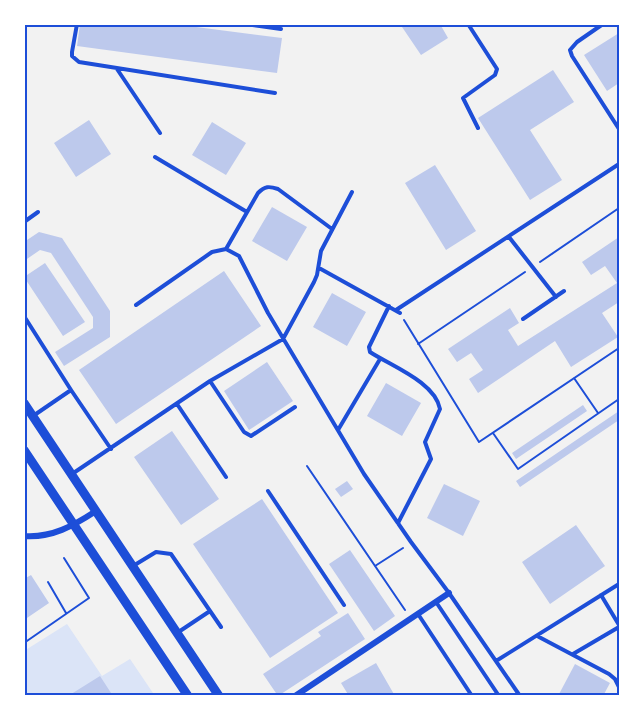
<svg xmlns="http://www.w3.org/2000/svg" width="643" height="720" viewBox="0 0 643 720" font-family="'Nunito Sans',sans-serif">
<rect width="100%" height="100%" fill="#f2f2f2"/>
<path fill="#dbe4f7" d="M67,624L102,676L130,659L155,696H24V651Z"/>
<path fill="#bdc9ec" d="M80,24H173L282,38L277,73L77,46Z
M400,24H440L448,38L421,55Z
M619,33V83L607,91L584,55Z
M553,70L574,102L530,130L562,180L530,200L478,118Z
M89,120L111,154L76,177L54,143Z
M212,122L246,143L226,175L192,155Z
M435,165L476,231L446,250L405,183Z
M272,207L307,227L287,261L252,241Z
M39,232L62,238L110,311V337L64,366L55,352L93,328V317L51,253L40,250L24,261V242Z
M619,237V302L602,313L618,337L571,367L555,341L478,393L469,379L483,370L471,353L457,362L448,349L510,308L519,323L508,330L518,346L617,283L605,266L591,275L582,262Z
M45,263L85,322L63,336L24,277Z
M224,271L261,326L116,424L79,370Z
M332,293L366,312L347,346L313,327Z
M267,362L293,401L249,430L224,391Z
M386,383L421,403L402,436L367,416Z
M583,405L587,411L516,459L512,453Z
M619,411V420L520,487L516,481Z
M172,431L219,499L181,525L134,457Z
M347,481L353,489L341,497L335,489Z
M444,484L480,501L463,536L427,518Z
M262,499L338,613L270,658L193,544Z
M576,525L605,566L550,604L522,562Z
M350,550L395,616L374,631L329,564Z
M31,575L49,603L24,620V579Z
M348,613L365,639L278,696L263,674L321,636L318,632Z
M376,663L395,696H349L341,683Z
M575,664L610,683L603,696H558Z
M100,676L113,696H68Z"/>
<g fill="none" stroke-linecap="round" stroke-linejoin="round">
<path stroke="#1d4ed8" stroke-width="2" d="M540,262L619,208
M404,320L479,442L619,348
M418,344L525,272
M574,378L598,413
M493,433L518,469L619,399
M307,466L405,610
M375,566L403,548
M48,582L66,613
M24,643L89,598L64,558"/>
<path stroke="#1d4ed8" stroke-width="4" d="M77,24L72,52V56L79,62L275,93
M245,24L281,29
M468,24L497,69L495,75L463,98L478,128
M603,24L577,42L570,50L572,56L619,129
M117,69L160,133
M155,157L247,212
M24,222L38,212
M509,237L556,297
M226,249L258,193C265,186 269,186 278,189L332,229
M319,268L400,313
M136,305L212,252L226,249L239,256L268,313L364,474L411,542L449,593L520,696
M389,306L369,347L370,352C391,366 435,382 440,409L425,442L431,459L398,523
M396,310L619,164
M24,316L71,390
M523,319L564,291
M210,381L244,432L251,436L295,407
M177,404L226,477
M33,416L71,390L111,449
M338,430L380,359
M72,474L210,381L283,339L314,282L317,275L321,251L352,192
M268,491L344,605
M133,566L156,552L171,554L221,627
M601,595L619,625
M436,602L499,696
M418,614L472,696
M177,633L210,611
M539,637L609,674L615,679L619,687
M573,654L619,627
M496,661L619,584"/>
<path stroke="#1d4ed8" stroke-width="6" d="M24,536C52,538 73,526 96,511
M295,696L449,593"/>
<path stroke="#1d4ed8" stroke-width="9" d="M24,403L219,696
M24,450L188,696"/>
</g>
<rect width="643" height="720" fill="none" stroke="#ffffff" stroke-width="51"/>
<rect x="26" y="26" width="592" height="668" fill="none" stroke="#1d4ed8" stroke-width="2"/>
</svg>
